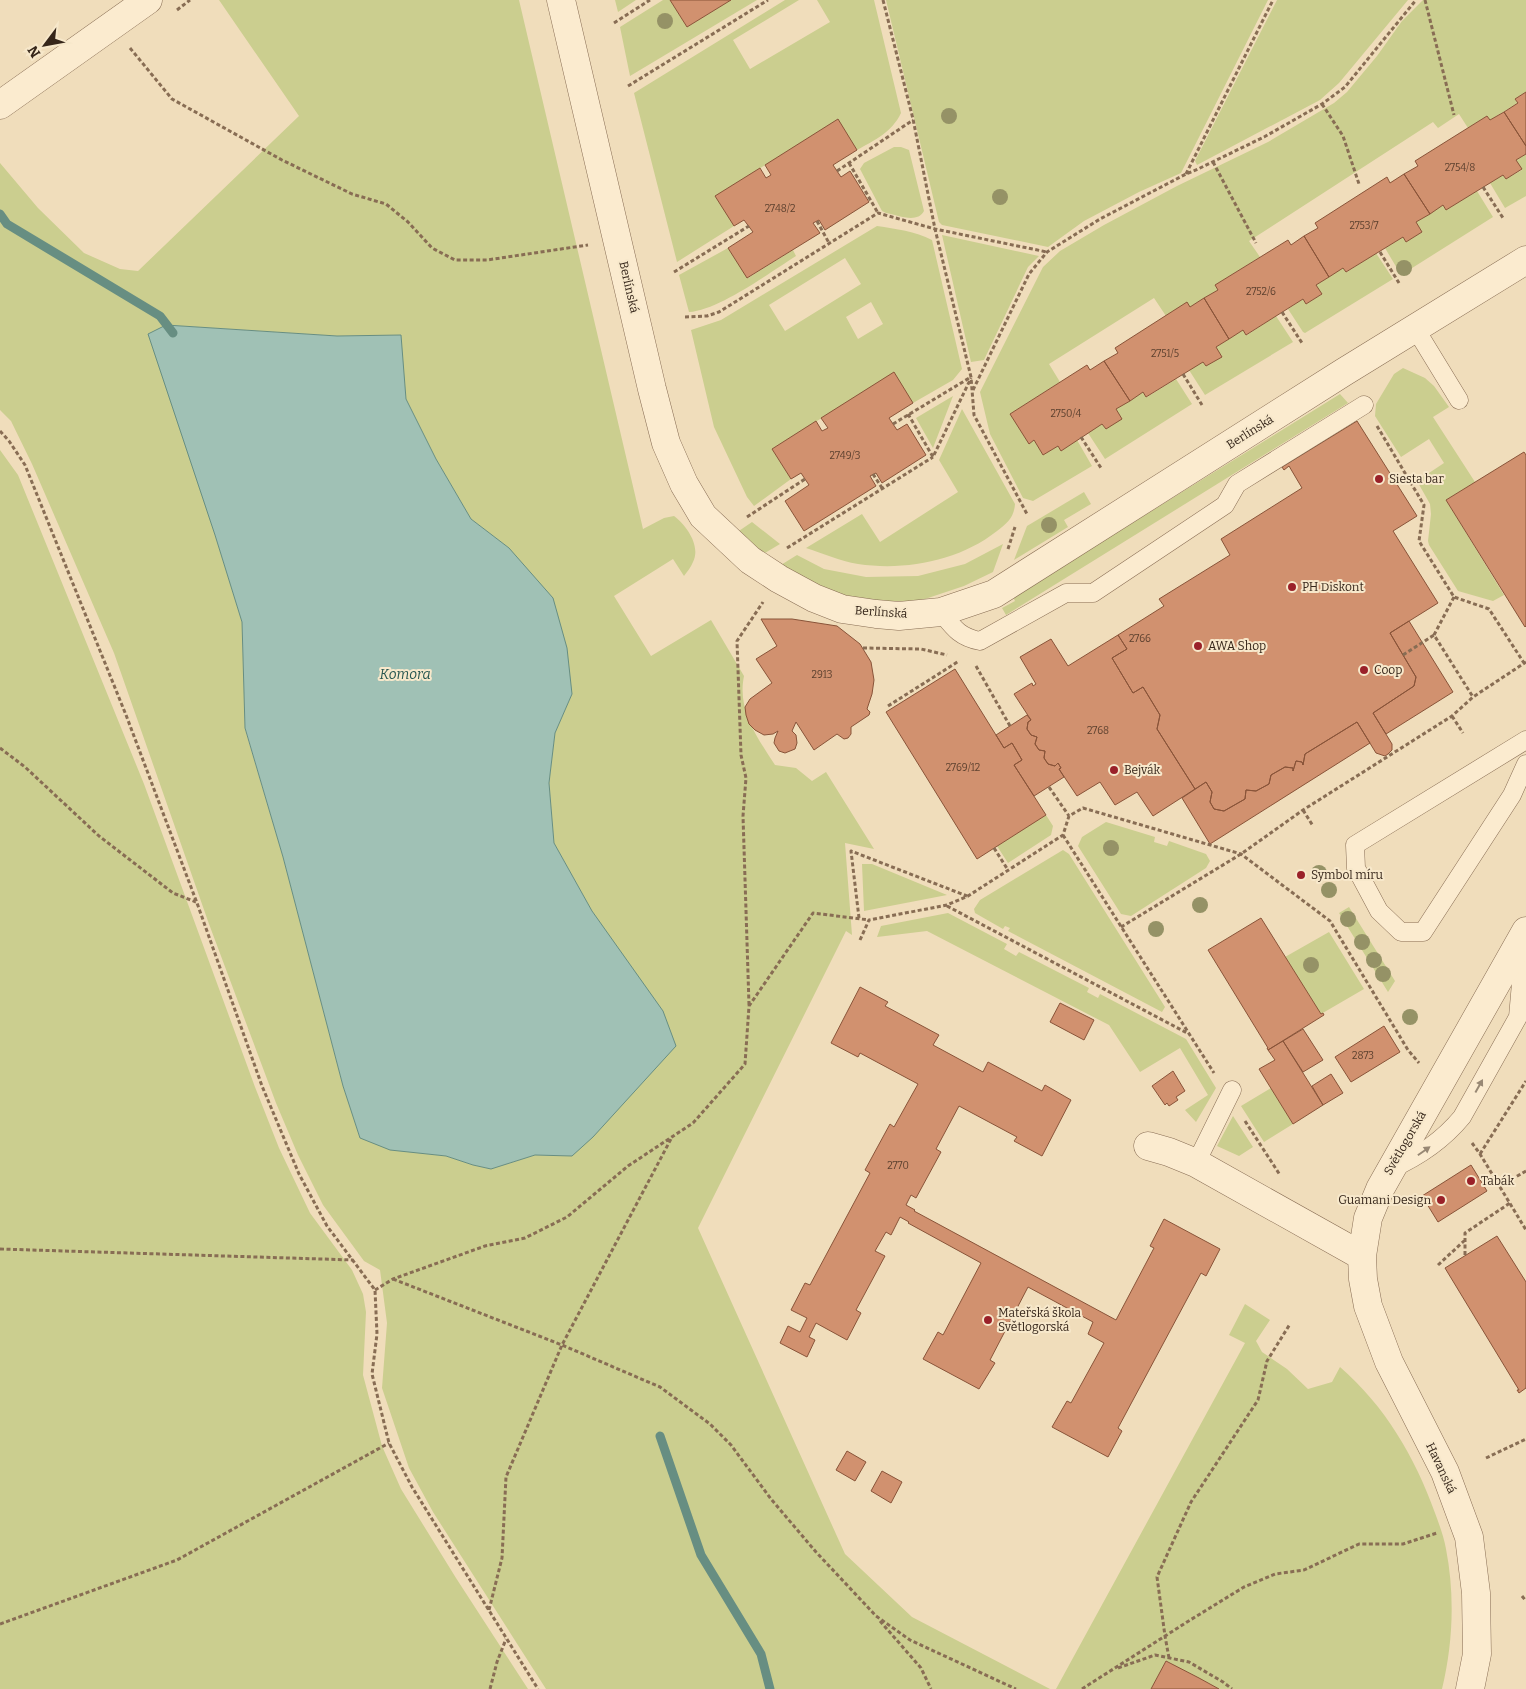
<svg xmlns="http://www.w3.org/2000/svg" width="1526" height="1689" viewBox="0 0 1526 1689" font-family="Bitter,serif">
<rect width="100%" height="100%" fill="#f0ddbb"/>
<path fill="#cbce8f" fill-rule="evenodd" d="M219,0H519L643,529L664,518L674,516C687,526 701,546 693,562C691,567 687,572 684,576L673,559L614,596L651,656L711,620L744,676C737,710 757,737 775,765L796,768L812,781L826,772L874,849L845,843L852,935L846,931L698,1228L845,1554L912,1617L1050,1689H546L433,1512L409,1468L382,1388L387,1323L380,1270L364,1261L323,1205L298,1155L276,1103L209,924L114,653L32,464L11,421L0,410V163L38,208L84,253L120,269L138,271L299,116ZM166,325L337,336L400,335L406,399L436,459L471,519L509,548L572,694L555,733L549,783L554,843L592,911L616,947L572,1156L535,1155L491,1169L473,1165L446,1156L427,1154L360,1138L343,1086L283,857L245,729L242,622L215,535Z
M615,0H636L618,12Z
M663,0H670L687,27L731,0H757L630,76L620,27Z
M785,0H799L733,40L750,69L830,22L817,0H874L901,113C892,132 875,140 857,150L837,120L716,196L734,226L677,262L634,93Z
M886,0H1268L1181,173L1139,192L1084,221L1048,247L942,225L939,222Z
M1277,0H1408L1339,83L1320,100L1197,165L1195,161Z
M1423,0H1526V92L1515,99L1518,103L1490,120L1487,116L1468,128L1459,114L1438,128L1433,122L1249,241L1260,257L1215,285L1218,290L1190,307L1166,316L1154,298L1049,364L1060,382L1010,414L1029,443L1034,440L1043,455L1058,446L1061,451L1077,440L1092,466L1033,501L1023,498L990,434L980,392L1043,267L1060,251L1104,225L1177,186L1268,142L1334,103L1347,92L1377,56L1402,21Z
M894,147H901L909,150L924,211C917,224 898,215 886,213L882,211L860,169L864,163Z
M1526,154V196L1505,208L1490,183L1503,175L1506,179L1522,170L1516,160Z
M1477,191L1493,217L1401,275L1385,248L1403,237L1406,242L1422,232L1416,222L1443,205L1446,210Z
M877,226C896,229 915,231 932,240L962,369L953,380L913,403L894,373L772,449L791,479L754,506L747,497L714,427L691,330L721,320ZM845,258L861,284L785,331L769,305ZM871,302L883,324L858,339L846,317Z
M942,235L1039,256L1028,267L984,360L971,362Z
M728,248L748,278L793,250L796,256C769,273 719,310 689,312L679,275Z
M1376,253L1393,279L1305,333L1303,332L1288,309L1303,299L1306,304L1321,295L1316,285L1343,268L1347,272Z
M1276,316L1293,342L1205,395L1189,370L1203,362L1206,366L1221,357L1216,347L1243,330L1247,335Z
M1403,368L1425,378L1434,386L1449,407L1433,417L1475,482L1446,500L1504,595L1493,601L1458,591L1429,545L1428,541L1431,514L1430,504L1417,481L1444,463L1429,439L1401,457L1375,416L1376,404L1394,374Z
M1176,379L1192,404L1105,459L1088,433L1102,424L1106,429L1121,419L1116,409L1143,392L1147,397Z
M1340,394L1348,403L1006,615L1002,608L1015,601L1013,597Z
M953,396L933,448L916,418Z
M962,409L1015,504C1014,518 1007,523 997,531C959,561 905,571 858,564C840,561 822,553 806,548L862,514L880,542L958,492L939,460Z
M0,450L18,475L144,784L255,1087L279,1148L310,1213L352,1270L363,1294L366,1312L363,1375L382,1446L401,1489L456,1578L528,1689H0Z
M1084,492L1091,504L1064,520L1068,527L1014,560L1027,526Z
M752,522L780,544L760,556L733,535Z
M1003,544L993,572L964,586L919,601H877L836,595L776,568L797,555L824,569L866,577L918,576L965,564Z
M1046,815L1053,826L1051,835L1008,863L997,846Z
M1106,822L1155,837L1154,842L1167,846L1169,841L1206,854L1210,861L1206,868L1131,916L1121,914L1078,846L1082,837Z
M1063,850L1069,854L1165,1007L1162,1012L1008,931L1010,928L1005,926L1003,929L975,913L974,909L980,900Z
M862,864H872L947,895L864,911Z
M1349,907L1395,981L1388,992L1339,913Z
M948,913L1007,944L1004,949L1016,956L1019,952L1089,988L1087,992L1098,998L1100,994L1186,1039L1216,1088L1196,1122L1185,1110L1208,1095L1180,1048L1140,1072L1109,1025L927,931L877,937L881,926Z
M1329,932L1364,989L1321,1014L1285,957Z
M1271,1088L1293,1124L1264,1142L1241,1106Z
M1233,1116L1253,1147L1239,1156L1217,1146Z
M1245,1304L1270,1320L1256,1341L1262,1352L1287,1369L1308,1389L1332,1382L1340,1367C1385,1406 1415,1457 1435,1513C1439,1524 1444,1537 1446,1549C1455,1595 1453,1644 1442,1689H1219L1166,1661L1151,1689H1056L1245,1343L1229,1335Z"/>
<path fill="#a0c1b5" stroke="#678e82" d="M166,325L337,336L401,335L406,399L436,459L471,519L509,548L553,598L567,648L572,694L555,733L549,783L554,843L592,911L663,1011L676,1046L593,1137L572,1156L535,1155L491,1169L473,1165L446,1156L390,1150L360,1138L343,1086L283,857L245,728L242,622L215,535L148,334Z"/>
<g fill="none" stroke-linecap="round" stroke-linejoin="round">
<path stroke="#678e82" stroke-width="9" d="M0,214L7,224L160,316L173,333
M660,1436L701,1555L761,1654L770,1689"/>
</g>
<path fill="#d1916f" stroke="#895439" d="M670,0H731L687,27Z
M1526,92V146L1504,112L1518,103L1515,99Z
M1504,112L1526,146V154L1516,160L1522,169L1506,179L1503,175L1446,210L1443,205L1430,214L1404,174L1418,166L1415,161L1487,116L1490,120Z
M838,119L857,150L833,165L841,177L850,171L869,202L825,230L819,220L813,223L820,233L747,278L728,248L753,232L744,220L734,226L715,196L760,168L766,178L771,175L765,165Z
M1404,174L1430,214L1416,222L1422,232L1406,242L1403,237L1346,272L1343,268L1329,277L1304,236L1318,228L1315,223L1387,177L1390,183Z
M1304,236L1329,277L1316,285L1322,294L1306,304L1303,299L1246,335L1243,330L1229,339L1204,298L1218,290L1215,285L1288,240L1291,245Z
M1204,298L1229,339L1216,347L1222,357L1206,366L1203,362L1146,397L1143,392L1130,401L1104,361L1118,353L1115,348L1187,302L1190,307Z
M1104,361L1130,401L1116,409L1122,419L1106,429L1102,424L1061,451L1058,446L1043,455L1034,440L1029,444L1010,414L1087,365L1090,370Z
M894,372L913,403L889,418L897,430L907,424L926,455L882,483L876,473L870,476L876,486L804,531L785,501L809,485L801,473L791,479L772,449L816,421L822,431L828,428L821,418Z
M1357,421L1417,516L1393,531L1438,603L1390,633L1416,677L1414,686L1373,713L1392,744V750L1388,754L1385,756L1376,753L1357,722L1305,754L1303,765L1302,762L1296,761L1293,771V768L1285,767L1271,775L1269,784L1256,791L1246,790L1245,799L1224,811L1214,809L1210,802L1212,792L1206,782L1195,789L1157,729L1160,715L1143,687L1133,693L1112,658L1127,649L1118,635L1164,606L1159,599L1230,555L1221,539L1302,488L1289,466L1284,470L1282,467Z
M1524,452L1526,455V626L1525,627L1446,500Z
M761,619H792L837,626L860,644L871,662L874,680L872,694L867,709L870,712L869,715L851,727V734L848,738L844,739L837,734L814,750L796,722L792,731L796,735L797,743L795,749L785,753L779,751L774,743L775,738L778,731L773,734L764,735L755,730L749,724L746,715L745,707L750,699L772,683L756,659L777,646Z
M1409,621L1453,692L1386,734L1373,713L1414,686L1416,677L1390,633Z
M1118,635L1127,649L1112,658L1133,693L1143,687L1160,715L1157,729L1195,789L1153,816L1137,792L1115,805L1100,782L1077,796L1059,769L1061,768L1058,763L1055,766L1048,764L1044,758L1045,751L1039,750L1035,744L1037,737L1031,735L1027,729L1028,722L1031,720L1014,694L1032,683L1033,686L1036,684L1020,657L1051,639L1068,666Z
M955,669L1004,748L1012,743L1022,760L1014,765L1046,815L977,859L886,712Z
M1027,715L1031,720L1028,722L1027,729L1031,735L1037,737L1035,744L1039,750L1045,751L1044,758L1048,764L1055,766L1058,763L1061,768L1059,769L1064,777L1034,796L1014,765L1022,760L1012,743L1004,748L996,735Z
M1357,722L1370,743L1210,844L1182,798L1206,782L1212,792L1210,802L1214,809L1224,811L1245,799L1246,790L1256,791L1269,784L1271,775L1285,767L1293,768V771L1296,761L1302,762L1303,765L1305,754Z
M1261,918L1321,1014L1323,1013L1324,1015L1268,1050L1267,1048H1268L1208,950Z
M860,987L888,1002L885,1006L939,1035L933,1045L983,1072L988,1062L1042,1091L1045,1085L1071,1100L1042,1156L1014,1141L1017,1137L959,1106L936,1149L941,1152L916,1198L911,1195L906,1205L915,1210L914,1211L1116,1320L1154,1248L1150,1246L1164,1219L1220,1249L1206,1276L1201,1273L1118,1428L1122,1431L1108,1457L1052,1427L1067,1401L1071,1403L1104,1343L1088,1334L1093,1322L1028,1287L990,1360L995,1363L979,1389L923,1359L938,1332L943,1335L981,1263L908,1223L909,1222L900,1217L891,1235L886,1232L875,1251L885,1256L856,1310L861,1313L847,1340L816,1323L809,1337L815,1340L807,1357L780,1343L788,1326L800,1332L807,1318L791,1310L805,1283L810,1285L870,1173L865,1170L890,1124L894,1127L918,1084L860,1053L858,1057L831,1043Z
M1060,1003L1094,1020L1084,1040L1050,1022Z
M1384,1026L1400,1052L1351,1082L1335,1057Z
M1303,1029L1323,1060L1303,1072L1283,1041Z
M1283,1041L1323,1105L1293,1124L1259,1069L1275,1060L1268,1050Z
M1173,1071L1185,1091L1176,1097L1178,1100L1169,1106L1167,1103L1165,1105L1152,1086Z
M1331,1074L1343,1093L1323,1105L1312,1086Z
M1471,1165L1487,1191L1438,1222L1422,1196Z
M1497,1236L1526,1282V1388L1519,1393L1517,1390H1519L1445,1268Z
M847,1451L866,1462L855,1481L836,1470Z
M882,1471L902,1482L891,1503L871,1491Z
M1166,1661L1199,1678L1219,1689H1151Z"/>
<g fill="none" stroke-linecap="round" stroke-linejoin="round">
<defs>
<path id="lane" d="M1415,328L1459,400
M941,612C953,627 959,637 980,641L1066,593H1093L1225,505L1237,484L1364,405
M1526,740L1355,845L1356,868L1379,911L1401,932H1423L1512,795L1526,764
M1196,1163L1232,1090
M1391,1169C1418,1157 1443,1140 1462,1117L1518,1017L1521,983L1520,965L1516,949"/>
<path id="street" d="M561,0L652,389L666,443L684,484L703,516L750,560L779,579L814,598L842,609L876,614L899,616L941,612L994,594L1344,372L1526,260
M0,105L148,0
M1148,1146L1169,1152L1196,1163L1362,1256
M1470,1689L1477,1654L1476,1593L1469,1537L1445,1472L1389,1362L1368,1306L1363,1279L1362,1256L1368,1218L1380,1189L1526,931"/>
</defs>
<use href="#lane" stroke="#886d54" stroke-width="19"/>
<use href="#street" stroke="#886d54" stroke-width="29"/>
<path stroke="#886d54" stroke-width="3" stroke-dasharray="4 2.5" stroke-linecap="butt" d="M883,0L913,119L935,229L971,377L974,415L1027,514
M1425,0L1454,115
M177,10L190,0
M614,23L650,0
M130,48L172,99L282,160L352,194L386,204L408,222L432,248L455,260H487L588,245
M628,86L768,0
M1322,104L1343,136L1359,184
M1213,162L1256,243
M849,163L878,213
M837,171L913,120
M1186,174L1273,0
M1483,187L1503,218
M817,221L829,243
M1380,252L1399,283
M674,272L749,226
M1282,312L1302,343
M685,317L707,316L719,312L878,213L935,229L1047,252
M1183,374L1202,405
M973,390L1029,274L1047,252L1100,219L1186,174L1198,169L1264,137L1322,104L1345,87L1416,0
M908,414L933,457L971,378
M893,424L971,377
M1377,426L1424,505L1419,541L1454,597L1489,609L1524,663
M0,431L9,441L25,465L126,715L197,903L262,1086L299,1174L327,1226L375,1290L377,1334L372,1374L389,1443L412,1487L538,1689
M1081,437L1101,468
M873,474L882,488
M747,517L805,479
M787,548L933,457
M1008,549L1015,527
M1454,597L1434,635L1473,697
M863,648L921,649L947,655
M1403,655L1434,635
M976,666L1010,726
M888,706L959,661
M1452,716L1463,733
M0,748L25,767L99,836L173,893L196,902
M1049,787L1069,816
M1303,810L1313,826
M1063,835L1214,1073
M994,848L1008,870
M947,906L1189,1034
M859,918L851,851L967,896
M1121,927L1241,854L1303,810L1452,716L1473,697L1526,662
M860,940L869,920L947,905L968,896L1063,835L1069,816L1083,808L1241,854L1330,921L1408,1050L1419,1063
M749,1005L743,816L746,778L741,755L737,641L763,602
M1245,1121L1280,1175
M1472,1143L1480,1154L1526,1230
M1480,1154L1526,1081
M1500,1186L1526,1171
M0,1249L353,1260
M1465,1255V1233L1510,1203
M1438,1265L1464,1241
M393,1279L562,1345L660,1387L710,1424L731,1445L771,1499L816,1552L876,1616L910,1640L1016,1689
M375,1290L393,1279L485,1246L525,1238L567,1217L628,1166L693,1123L745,1064L749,1006L813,913L869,920
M1486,1458L1526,1439
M1522,1596L1526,1601
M489,1610L502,1558L506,1477L562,1345L672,1137
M880,1621L921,1668L931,1689
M0,1624L177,1560L389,1443
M1169,1658L1165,1636L1157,1577L1191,1502L1258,1400L1267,1361L1290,1324
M1118,1668L1155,1655L1189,1662L1223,1682L1232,1689
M490,1689L497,1662L506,1639
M1082,1689L1187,1622L1244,1587L1275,1574L1304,1570L1359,1544H1403L1437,1533"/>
<use href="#lane" stroke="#fbebcf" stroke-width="18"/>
<use href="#street" stroke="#fbebcf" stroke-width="28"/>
</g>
<g fill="#959266">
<circle cx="665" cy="21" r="8"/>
<circle cx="949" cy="116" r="8"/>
<circle cx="1000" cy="197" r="8"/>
<circle cx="1404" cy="268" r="8"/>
<circle cx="1049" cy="525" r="8"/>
<circle cx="1111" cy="848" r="8"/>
<circle cx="1319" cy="873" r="8"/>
<circle cx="1329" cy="890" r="8"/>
<circle cx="1200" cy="905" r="8"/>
<circle cx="1348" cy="919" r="8"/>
<circle cx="1156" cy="929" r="8"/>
<circle cx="1362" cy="942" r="8"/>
<circle cx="1374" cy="960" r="8"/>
<circle cx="1311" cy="965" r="8"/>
<circle cx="1383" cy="974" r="8"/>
<circle cx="1410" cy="1017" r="8"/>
</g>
<defs><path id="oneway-solid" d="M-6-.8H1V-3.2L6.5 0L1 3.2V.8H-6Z" transform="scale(1.25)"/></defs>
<g fill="#988874">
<use href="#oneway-solid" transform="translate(1479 1086) rotate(-61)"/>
<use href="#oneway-solid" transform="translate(1424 1151) rotate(-35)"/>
</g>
<g fill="#9a2129" stroke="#f7e8cb" stroke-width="2">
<circle cx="1379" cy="479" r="5"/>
<circle cx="1292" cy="587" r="5"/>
<circle cx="1198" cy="646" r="5"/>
<circle cx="1364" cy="670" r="5"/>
<circle cx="1114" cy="770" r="5"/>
<circle cx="1301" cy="875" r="5"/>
<circle cx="1471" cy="1181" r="5"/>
<circle cx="1441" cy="1200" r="5"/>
<circle cx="988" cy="1320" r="5"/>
</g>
<g text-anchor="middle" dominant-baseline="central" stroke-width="4" stroke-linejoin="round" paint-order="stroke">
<g font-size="10" fill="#5d412f">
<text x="1460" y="168">2754/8</text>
<text x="780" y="209">2748/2</text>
<text x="1364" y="226">2753/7</text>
<text x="1261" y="292">2752/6</text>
<text x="1165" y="354">2751/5</text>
<text x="1066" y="414">2750/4</text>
<text x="845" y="456">2749/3</text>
<text x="1140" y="639">2766</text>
<text x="822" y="675">2913</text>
<text x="1098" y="731">2768</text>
<text x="963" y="768">2769/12</text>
<text x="1363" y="1056">2873</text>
<text x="898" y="1166">2770</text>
</g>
<g font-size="12" fill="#36261a" stroke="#f7e8cb">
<text transform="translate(629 287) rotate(77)">Berlínská</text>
<text transform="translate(1250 432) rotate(-32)">Berlínská</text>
<text transform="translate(881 612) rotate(4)">Berlínská</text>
<text transform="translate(1405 1143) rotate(-60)">Světlogorská</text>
<text transform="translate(1441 1468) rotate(65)">Havanská</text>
</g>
<g font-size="12" fill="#36261a" stroke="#f7e8cb" text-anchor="start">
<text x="1389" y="479">Siesta bar</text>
<text x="1302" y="587">PH Diskont</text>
<text x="1208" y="646">AWA Shop</text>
<text x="1374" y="670">Coop</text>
<text x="1124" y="770">Bejvák</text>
<text x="1311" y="875">Symbol míru</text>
<text x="1481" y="1181">Tabák</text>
<text x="1431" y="1200" text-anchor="end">Guamani Design</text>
<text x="998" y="1313">Mateřská škola<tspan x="998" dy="14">Světlogorská</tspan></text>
</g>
<g font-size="14" font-style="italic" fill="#285751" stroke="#f7e8cb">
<text x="405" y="674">Komora</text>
</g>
</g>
<g transform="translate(45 45) rotate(238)" stroke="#f7e8cb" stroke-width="4" paint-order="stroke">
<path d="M0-4L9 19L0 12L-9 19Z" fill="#36261a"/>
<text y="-8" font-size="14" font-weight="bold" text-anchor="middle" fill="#36261a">N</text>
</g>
</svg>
